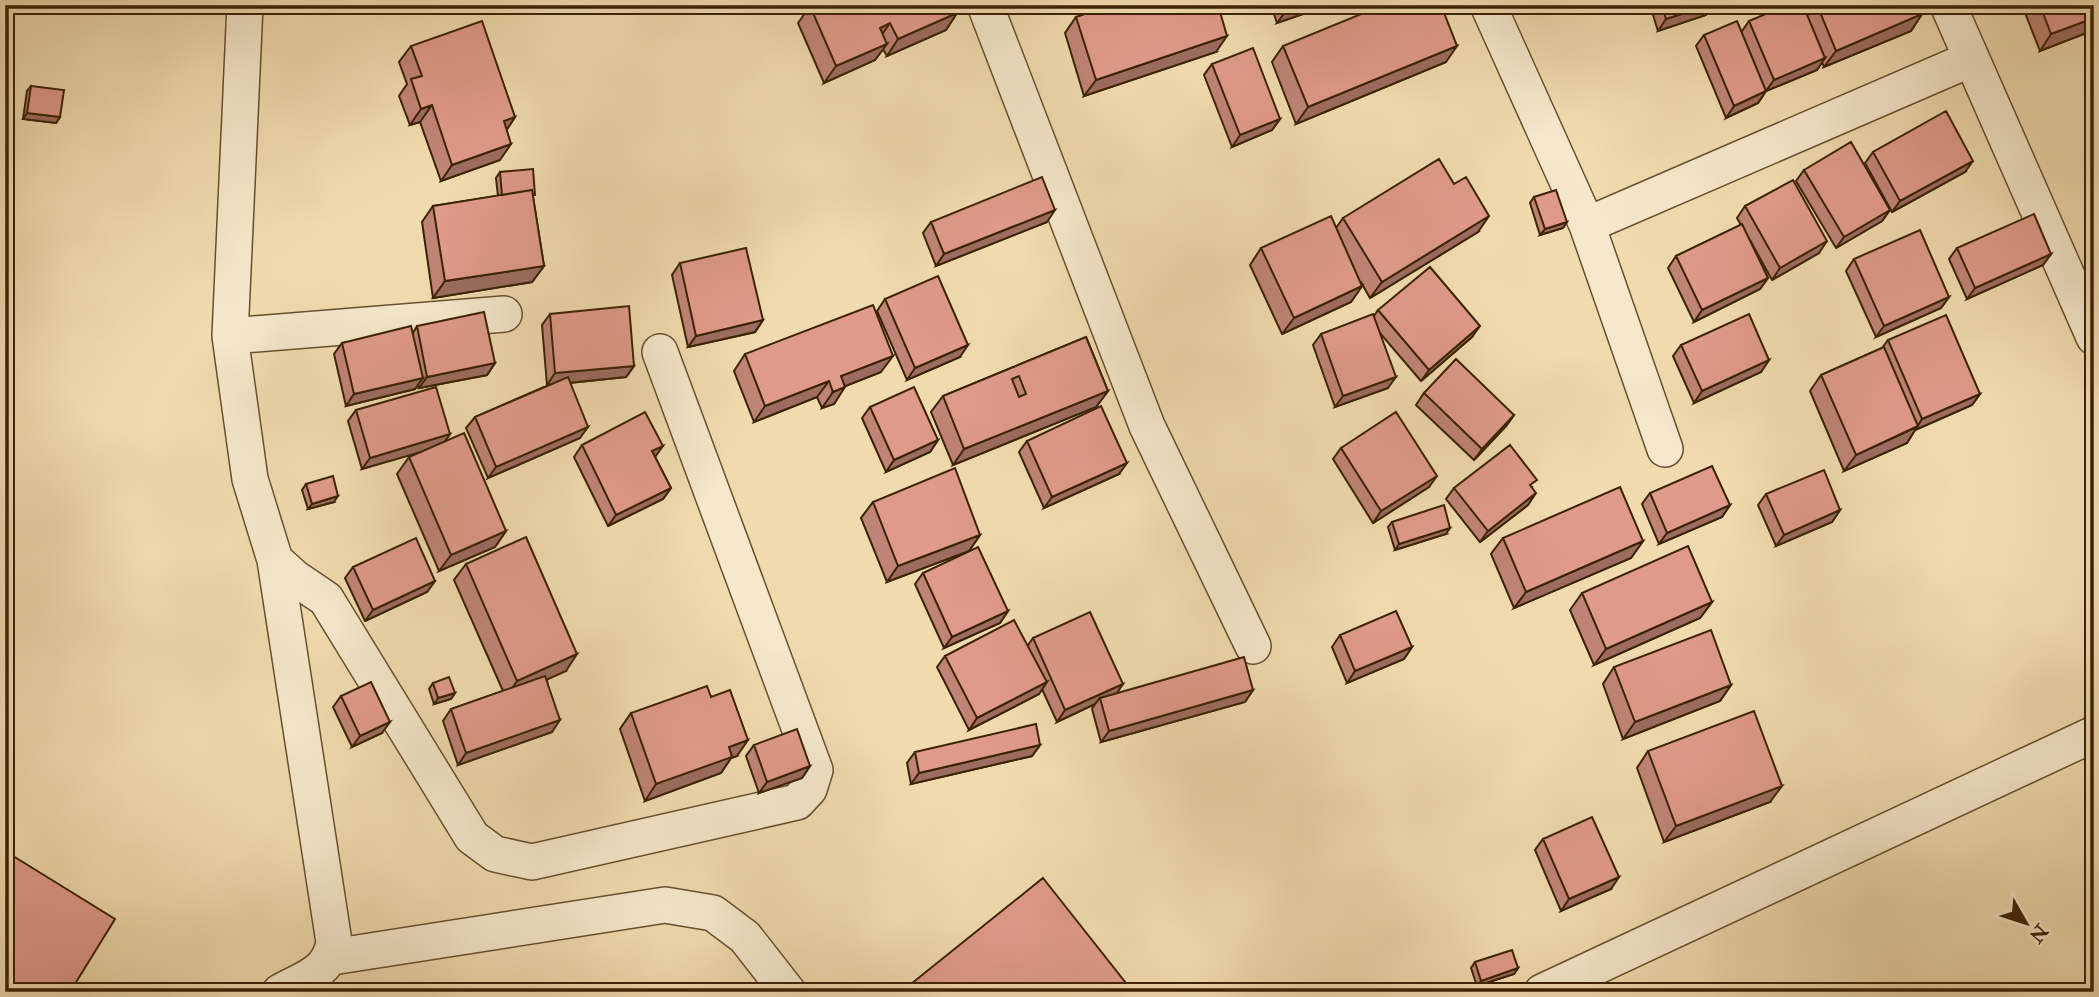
<svg xmlns="http://www.w3.org/2000/svg" width="2099" height="997" viewBox="0 0 2099 997" font-family="'IM FELL Double Pica',serif">
<rect width="100%" height="100%" fill="#f0dbaf"/>
<filter id="stains"><feTurbulence type="fractalNoise" baseFrequency=".00286" numOctaves="4"/><feColorMatrix values="0 0 0 0 .2 0 0 0 0 .09 0 0 0 0 .02 0 0 0 .5 -.17"/></filter>
<radialGradient id="worn" r=".72"><stop offset=".6" stop-color="#630" stop-opacity="0"/><stop offset="1" stop-color="#630" stop-opacity=".3"/></radialGradient>
<g fill="none" stroke-linecap="round" stroke-linejoin="round">
<defs>
<path id="minor" d="M245,5L230,336L250,479L275,560L334,942C329,973 305,978 280,992
M985,5L1147,426L1253,646
M1488,5L1587,225L1665,449
M1948,5L2094,337
M1587,225L1971,59
M230,336L504,314
M275,560L295,578L326,599L472,837L495,854L532,862L797,802L809,789L815,770L660,352
M332,957L665,905L713,913L745,937L788,992
M1542,992L2094,734"/>
</defs>
<use href="#minor" stroke="#68502f" stroke-width="38"/>
<use href="#minor" stroke="#f5e8cb" stroke-width="35"/>
</g>
<path fill="#c08476" stroke="#3b2204" stroke-width="2" d="M1271,5H1329L1277,23Z
M1650,5H1713L1706,15L1658,31Z
M1803,5H1918L1922,14L1911,31L1824,67L1822,62L1817,70L1766,91L1758,103L1726,118L1696,46L1704,35L1742,31L1749,21Z
M2022,5H2094V30L2040,51Z
M810,6L957,13L946,30L887,56L883,49L875,60L824,83L798,23Z
M1076,17L1216,52L1084,96L1065,33Z
M411,46L515,117L507,129L500,160L441,181L420,122L410,125L399,96L407,84L399,62Z
M1283,46L1446,62L1296,124L1272,62Z
M1212,64L1280,119L1272,130L1232,147L1204,75Z
M31,86L60,117L56,123L23,119L27,91Z
M1873,152L1965,172L1892,212L1865,163Z
M1804,170L1890,210L1882,221L1836,248L1796,181Z
M500,172L533,197L544,266L532,282L433,298L422,222L433,206L498,196L496,178Z
M1534,197L1567,222L1563,228L1540,235L1530,203Z
M1745,206L1819,253L1772,280L1750,240L1768,278L1760,289L1694,322L1668,268L1676,256L1741,225L1737,218Z
M1343,218L1478,232L1370,298L1362,284V286L1351,302L1282,334L1250,265L1261,248L1336,228Z
M931,222H1047L936,266L923,233Z
M1957,248L2051,254L2043,265L1967,299L1949,259Z
M1854,259L1949,297L1941,308L1876,337L1846,271Z
M680,263L763,320L755,332L688,347L672,275Z
M885,299L960,357L907,380L877,311Z
M1378,310L1472,337L1421,381L1380,333L1388,388L1335,407L1313,345L1321,334L1374,316Z
M550,314L634,366L626,377L570,383L580,438L488,478L466,428L475,417L551,384L547,385L542,325Z
M417,326L495,363L487,375L419,388L418,385L415,389L346,406L334,354L342,343L413,333Z
M1086,337L1108,391L1096,407L953,465L931,412L943,396Z
M1888,340L1980,394L1972,405L1915,430L1907,443L1844,471L1810,391L1821,375L1882,348Z
M1681,345L1769,360L1761,372L1694,403L1673,356Z
M745,354L881,372L845,386L834,404L822,408L817,397L754,422L734,371Z
M1424,393L1514,415L1506,426L1474,460L1416,405Z
M870,407L938,440L930,452L886,472L862,418Z
M356,410L450,434L445,441L506,531L495,547L439,571L397,474L409,457L422,451L362,469L348,421Z
M1027,441L1119,474L1044,508L1019,452Z
M582,445L655,457L671,488L663,499L608,526L574,457Z
M1341,448L1429,487L1373,523L1333,459Z
M306,484L334,502L308,509L302,490Z
M1532,487L1528,505L1480,542L1446,499L1454,488Z
M1650,493L1730,505L1722,517L1659,544L1642,504Z
M1766,494L1840,510L1832,522L1776,546L1758,505Z
M873,502L980,535L969,551L887,582L861,518Z
M1392,522L1446,534L1395,550L1388,527Z
M1503,538L1643,541L1631,558L1514,608L1491,554Z
M466,564L566,671L547,679L552,732L458,765L443,721L451,709L503,691L454,580Z
M353,567L435,581L427,592L365,621L345,578Z
M923,573L1008,611L1000,623L944,648L915,584Z
M1582,593L1712,602L1700,618L1594,665L1570,610Z
M1340,635L1412,647L1404,659L1347,683L1332,647Z
M1033,638L1117,693L1253,690L1245,702L1101,742L1092,709L1095,704L1057,722L1042,689L1039,694L969,730L937,667L945,656L1028,645Z
M1614,667L1731,685L1720,701L1623,739L1603,684Z
M433,683L455,693L451,699L434,704L429,689Z
M341,696L382,733L352,747L333,707Z
M631,713L737,756L731,758L721,773L645,801L620,729Z
M754,745L810,766L802,778L759,793L746,756Z
M1040,745L1032,756L911,784L907,763L915,752Z
M1648,751L1770,802L1664,842L1637,768Z
M1543,839L1611,889L1561,911L1535,850Z
M1475,962L1518,968L1514,974L1477,986L1471,968Z"/>
<path fill="#9c6c60" stroke="#3b2204" stroke-width="2" d="M1293,5H1329L1277,23L1289,7Z
M1709,5H1713L1706,15L1658,31L1666,19Z
M1731,5H1738L1728,10Z
M957,13L946,30L887,56L898,39Z
M1922,14L1911,31L1824,67L1836,51Z
M2094,18V30L2040,51L2051,34Z
M890,23L879,39L880,28Z
M1227,36L1216,52L1084,96L1096,80Z
M887,44L875,60L824,83L836,66Z
M1457,46L1446,62L1296,124L1308,107Z
M1825,58L1817,70L1766,91L1774,80Z
M1766,91L1758,103L1726,118L1734,106Z
M432,105L420,122L410,125L421,109Z
M27,113L60,117L56,123L23,119Z
M515,117L504,134V121Z
M1280,119L1272,130L1232,147L1240,135Z
M511,144L500,160L441,181L452,165Z
M1973,161L1965,172L1892,212L1900,201Z
M1055,210L1047,222L936,266L944,254Z
M1890,210L1882,221L1836,248L1844,237Z
M1489,216L1478,232L1370,298L1382,282Z
M1567,222L1563,228L1540,235L1545,229Z
M1827,241L1819,253L1772,280L1780,268Z
M2051,254L2043,265L1967,299L1975,288Z
M544,266L532,282L433,298L445,281Z
M1768,278L1760,289L1694,322L1702,310Z
M1362,286L1351,302L1282,334L1294,318Z
M1949,297L1941,308L1876,337L1884,326Z
M763,320L755,332L688,347L696,336Z
M1480,326L1472,337L1421,381L1429,370Z
M968,345L960,357L907,380L915,368Z
M893,356L881,372L833,391L841,376Z
M1769,360L1761,372L1694,403L1702,391Z
M495,363L487,375L419,388L427,377Z
M634,366L626,377L547,385L555,373Z
M1396,377L1388,388L1335,407L1343,396Z
M423,378L415,389L346,406L354,394Z
M829,381L817,397L754,422L765,406Z
M845,387L834,404L822,408L833,392Z
M1108,391L1096,407L953,465L964,449Z
M1980,394L1972,405L1915,430L1907,443L1844,471L1856,455L1917,427L1922,419Z
M1514,415L1506,426L1474,460L1482,449Z
M588,427L580,438L488,478L496,467Z
M450,434L442,446L362,469L370,458Z
M938,440L930,452L886,472L894,460Z
M663,446L655,457L652,451Z
M1127,463L1119,474L1044,508L1052,497Z
M1437,476L1429,487L1373,523L1381,511Z
M671,488L663,499L608,526L616,515Z
M1536,493L1528,505L1480,542L1488,531Z
M338,496L334,502L308,509L312,504Z
M1730,505L1722,517L1659,544L1667,533Z
M1840,510L1832,522L1776,546L1784,535Z
M1450,528L1446,534L1395,550L1399,544Z
M506,531L495,547L439,571L451,555Z
M980,535L969,551L887,582L898,566Z
M1643,541L1631,558L1514,608L1526,592Z
M435,581L427,592L365,621L373,610Z
M1712,602L1700,618L1594,665L1606,649Z
M1008,611L1000,623L944,648L952,637Z
M1412,647L1404,659L1347,683L1355,671Z
M577,654L566,671L506,698L517,681Z
M1047,682L1039,694L969,730L977,718Z
M1123,684L1115,696L1100,698L1095,704L1057,722L1065,710Z
M1731,685L1720,701L1623,739L1635,722Z
M1253,690L1245,702L1101,742L1109,731Z
M455,693L451,699L434,704L438,698Z
M560,720L552,732L458,765L466,753Z
M390,722L382,733L352,747L360,736Z
M748,740L737,756L731,758L721,773L645,801L656,784L729,747Z
M1040,745L1032,756L911,784L919,773Z
M810,766L802,778L759,793L767,782Z
M1782,786L1770,802L1664,842L1676,826Z
M1619,877L1611,889L1561,911L1569,899Z
M1518,968L1514,974L1477,986L1481,981Z"/>
<path fill="#df9a89" stroke="#3b2204" stroke-width="2" fill-rule="evenodd" d="M812,5H954L957,13L898,39L890,23L880,28L887,44L836,66L810,6Z
M1111,5H1218L1227,36L1096,80L1076,17Z
M1383,5H1441L1457,46L1308,107L1283,46Z
M1662,5H1709L1666,19Z
M1787,5H1803L1825,58L1774,80L1749,21Z
M1817,5H1918L1922,14L1836,51Z
M2040,5H2094V18L2051,34Z
M482,21L515,117L504,121L511,144L452,165L432,105L421,109L411,79L422,76L411,46Z
M1737,21L1766,91L1734,106L1704,35Z
M1253,48L1280,119L1240,135L1212,64Z
M31,86L64,90L60,117L27,113Z
M1946,111L1973,161L1900,201L1873,152Z
M1851,142L1890,210L1844,237L1804,170Z
M1439,159L1454,184L1466,177L1489,216L1382,282L1343,218Z
M533,169L535,195H533L532,190L502,195L500,172Z
M1042,177L1055,210L944,254L931,222Z
M1793,180L1827,241L1780,268L1745,206Z
M532,190L544,266L445,281L433,206Z
M1556,190L1567,222L1545,229L1534,197Z
M2034,214L2051,254L1975,288L1957,248Z
M1331,216L1362,286L1294,318L1261,248Z
M1742,224L1768,278L1702,310L1676,256Z
M1920,230L1949,297L1884,326L1854,259Z
M746,248L763,320L696,336L680,263Z
M1430,267L1480,326L1429,370L1378,310Z
M938,276L968,345L915,368L885,299Z
M873,305L893,356L841,376L845,387L833,392L829,381L765,406L745,354Z
M629,306L634,366L555,373L550,314Z
M484,312L495,363L427,377L417,326Z
M1373,314L1396,377L1343,396L1321,334Z
M1749,314L1769,360L1702,391L1681,345Z
M1946,315L1980,394L1922,419L1888,340Z
M411,326L423,378L354,394L342,343Z
M1086,337L1108,391L964,449L943,396ZM1019,376L1026,394L1019,397L1012,379Z
M1884,347L1918,426L1856,455L1821,375Z
M1456,359L1514,415L1482,449L1424,393Z
M568,377L588,427L496,467L475,417Z
M436,387L450,434L370,458L356,410Z
M914,387L938,440L894,460L870,407Z
M1101,406L1127,463L1052,497L1027,441Z
M645,412L663,446L652,451L671,488L616,515L582,445Z
M1396,412L1437,476L1381,511L1341,448Z
M464,433L506,531L451,555L409,457Z
M1510,445L1537,480L1530,485L1536,493L1488,531L1454,488Z
M1712,466L1730,505L1667,533L1650,493Z
M955,468L980,535L898,566L873,502Z
M1824,470L1840,510L1784,535L1766,494Z
M333,476L338,496L312,504L306,484Z
M1620,487L1643,541L1526,592L1503,538Z
M1444,505L1450,528L1399,544L1392,522Z
M526,537L577,654L517,681L466,564Z
M416,538L435,581L373,610L353,567Z
M1688,546L1712,602L1606,649L1582,593Z
M978,547L1008,611L952,637L923,573Z
M1396,611L1412,647L1355,671L1340,635Z
M1090,612L1123,684L1065,710L1033,638Z
M1014,620L1047,682L977,718L945,656Z
M1711,630L1731,685L1635,722L1614,667Z
M1244,657L1253,690L1109,731L1100,698Z
M545,676L560,720L466,753L451,709Z
M449,677L455,693L438,698L433,683Z
M371,682L390,722L360,736L341,696Z
M707,686L711,697L730,690L748,740L729,747L732,757L656,784L631,713Z
M1754,711L1782,786L1676,826L1648,751Z
M1036,724L1040,745L919,773L915,752Z
M797,729L810,766L767,782L754,745Z
M1592,817L1619,877L1569,899L1543,839Z
M5,851L115,919L70,992H5Z
M1043,878L1133,992H901Z
M1512,950L1518,968L1481,981L1475,962Z"/>
<rect width="2099" height="997" fill="none" stroke="#f0dbaf" stroke-width="28"/>
<rect x="7" y="7" width="2085" height="983" fill="none" stroke="#3b2204" stroke-width="3.5"/>
<rect x="14" y="14" width="2071" height="969" fill="none" stroke="#3b2204" stroke-width="2"/>
<g transform="translate(2026 923) rotate(129)" stroke="#f5e8cb" stroke-width="5" paint-order="stroke">
<path d="M0-5L12 26L0 18L-12 26Z" fill="#3b2204"/>
<text y="-10" font-size="19" font-weight="bold" text-anchor="middle" fill="#3b2204">N</text>
</g>
<rect width="100%" height="100%" filter="url(#stains)"/>
<rect width="100%" height="100%" fill="url(#worn)"/>
</svg>
